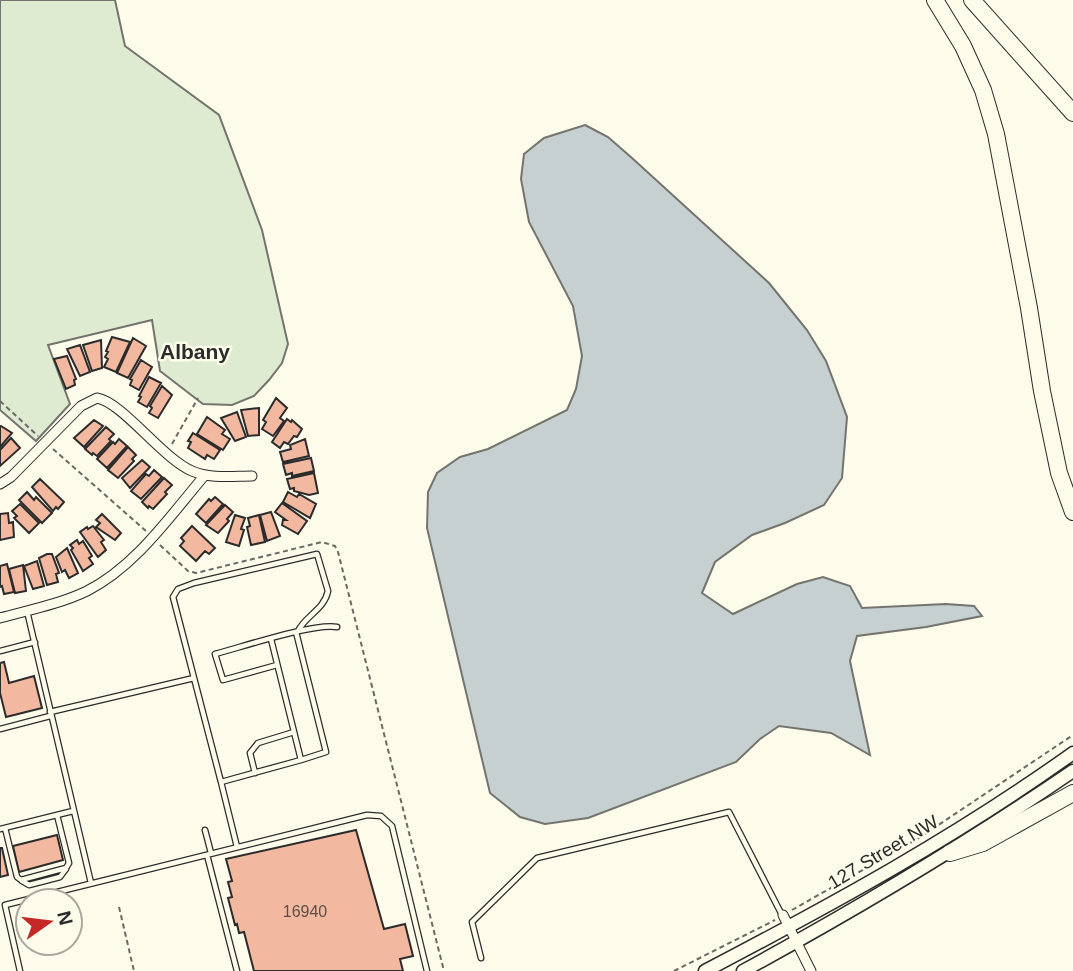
<svg xmlns="http://www.w3.org/2000/svg" width="1073" height="971" viewBox="0 0 1073 971" font-family="Arial,sans-serif">
<rect width="100%" height="100%" fill="#fdfbea"/>
<path fill="#deebd1" stroke="#74746e" stroke-width="2" d="M0,0H115L125,46L219,115L262,230L288,344L282,363L269,380L254,396L232,405L203,404L160,371L152,320L48,345L70,404L36,441L0,410Z"/>
<path fill="#c7d0d0" stroke="#74746e" stroke-width="2" d="M585,125L608,137L632,158L769,283L807,330L826,361L847,417L842,478L824,505L785,523L752,535L715,562L702,593L733,614L797,584L823,577L850,586L862,608L946,604L974,606L982,616L926,627L857,636L850,661L870,755L831,733L779,726L760,739L736,762L588,818L545,824L520,817L490,793L427,528L428,492L437,473L460,457L488,449L567,410L576,389L582,356L573,306L529,222L521,179L524,154L544,138Z"/>
<path fill="#f2b8a0" stroke="#2b2b2b" stroke-width="2" d="M112,337L130,342L116,372L104,367L108,359L105,357L108,352L106,351Z
M133,338L146,346L128,378L117,373Z
M101,340L102,368L92,371L83,345Z
M80,345L90,372L80,376L67,349Z
M67,356L76,379L74,380L75,385L66,389L54,359Z
M141,360L152,367L139,390L130,385L132,380L130,379Z
M149,377L161,383L147,407L138,402L141,397L139,396Z
M162,386L172,395L158,418L149,413L152,408L150,406Z
M276,398L287,408L280,418L284,421L273,436L262,429L266,422L263,420Z
M259,408V435L248,436L241,410Z
M237,412L246,437L235,441L221,418Z
M207,417L225,430L222,434L230,439L223,450L197,434Z
M287,419L291,422L292,420L302,429L297,437L294,436L288,444L284,442L280,448L272,442Z
M94,420L103,426L84,447L74,438Z
M1,426L12,433L0,447V427Z
M106,427L114,434L109,439L111,441L97,456L93,453L92,455L85,449Z
M193,433L220,450L214,459L207,455L205,459L188,448L191,442L188,441Z
M11,438L20,448L0,466V450Z
M119,439L127,446L107,468L97,459L113,442L115,444Z
M305,439L309,456L283,462L280,452L291,449L290,445Z
M128,447L136,455L132,459L134,461L118,478L108,470Z
M311,458L314,471L292,476V473L286,475L283,464Z
M142,460L150,467L130,488L122,478Z
M154,470L162,477L141,499L131,491L146,474L149,476Z
M314,473L318,493L309,495L294,491V488L290,489L287,479Z
M164,478L172,485L165,492L167,494L153,509L149,506L148,508L142,502Z
M40,479L64,502L58,509L56,507L53,511L32,487Z
M27,492L34,500L36,497L52,513L42,523L19,500Z
M288,492L297,497L299,494L316,504L310,518L283,502Z
M215,497L223,504L206,523L196,514L209,499L211,501Z
M282,503L307,521L298,534L282,525L283,520H286L275,512Z
M20,504L39,523L29,533L14,518L17,516L12,511Z
M225,505L233,512L227,519L229,521L218,533L206,525Z
M271,512L280,536L267,541L260,515Z
M8,513L9,523L13,522L14,537L0,540V514Z
M102,514L121,533L115,540L96,527L100,523L96,520Z
M235,515L245,518L241,529L244,530L239,546L226,542Z
M259,515L265,542L251,545L247,527L250,526L248,518Z
M93,526L104,540L101,542L106,550L98,557L80,532L87,527L88,529Z
M192,526L215,548L209,554L205,551L196,561L180,546L184,541L181,538Z
M77,540L79,544L83,541L92,556L89,558L93,564L83,571L71,550L73,548L70,545Z
M67,548L78,573L69,578L65,570L62,572L56,557Z
M47,554H52L59,573L56,574L58,582L47,585L39,558Z
M37,561L44,586L33,589L24,566Z
M7,564L14,592L4,594L2,586L0,587V566Z
M23,565L26,591L15,593L9,569Z
M4,662L9,683L34,676L42,708L6,717L0,693V663Z
M356,830L384,929L405,924L413,956L400,959L403,971H254L244,932L239,933L237,924L235,925L228,898L232,897L228,882L232,881L226,859Z
M57,835L63,860L19,872L13,846Z
M0,848H2L8,875L0,877Z"/>
<g fill="none" stroke-linecap="round" stroke-linejoin="round">
<defs>
<path id="lane" d="M27,611L91,883
M296,632L326,752L301,760
M0,651L35,642
M277,665L223,680L215,654C242,647 313,623 337,627
M50,712L194,678
M0,729L50,716
M255,773L250,753L258,743L294,732
M221,782L173,597L178,589L194,583L317,554L328,591C324,610 306,615 298,631
M5,828L17,877L21,880L66,868L69,863L57,815
M0,829L73,811
M205,830L211,853
M237,847L221,782L301,760L271,639
M207,855L237,971
M22,881L29,885L60,877L66,869
M481,958L472,922L537,858L729,812L782,915
M20,971L5,905L367,815L381,816L392,826L427,971"/>
<path id="street" d="M0,484L11,477L81,406L97,398C122,402 162,458 192,471C210,479 233,476 252,476
M0,618C29,610 60,604 87,591C136,566 170,516 205,475
M783,915L811,971"/>
<path id="secondary" d="M705,971C833,904 956,837 1073,753
M743,971C857,909 966,844 1073,771"/>
<path id="highway" d="M935,0L963,46L983,90L996,134L1029,308L1042,391L1059,473L1073,512
M972,0L1073,113
M950,853L983,843L1073,793"/>
</defs>
<use href="#lane" stroke="#2b2b2b" stroke-width="7"/>
<use href="#street" stroke="#2b2b2b" stroke-width="11"/>
<use href="#secondary" stroke="#2b2b2b" stroke-width="15"/>
<use href="#highway" stroke="#2b2b2b" stroke-width="18"/>
<path stroke="#6a6964" stroke-width="2" stroke-dasharray="5 3.5" stroke-linecap="butt" d="M0,401L38,436
M172,444L198,398
M53,449L146,531
M160,545L188,571L196,573L322,542L335,546L338,552L444,971
M119,907L134,971
M792,910L919,838L1073,735
M674,971L775,920"/>
<use href="#lane" stroke="#fdfbea" stroke-width="4.5"/>
<use href="#street" stroke="#fdfbea" stroke-width="9"/>
<use href="#secondary" stroke="#fdfbea" stroke-width="12"/>
<use href="#highway" stroke="#fdfbea" stroke-width="16"/>
</g>
<g text-anchor="middle" dominant-baseline="central" stroke-width="5" stroke-linejoin="round" paint-order="stroke">
<g font-size="16" fill="#5d4e48">
<text x="305" y="911">16940</text>
</g>
<g font-size="19" fill="#2b2b2b" stroke="#fdfbea">
<text transform="translate(883 852) rotate(-31)">127 Street NW</text>
</g>
<g font-size="21" font-weight="bold" fill="#2b2b2b" stroke="#fdfbea">
<text x="195" y="351">Albany</text>
</g>
</g>
<g transform="translate(49 922) rotate(76)"><circle r="33" fill="#fdfbea" stroke="#a9a89e" stroke-width="2"/>
<path d="M0-5L12 26L0 18L-12 26Z" fill="#c62828"/>
<text y="-10" font-size="19" font-weight="bold" text-anchor="middle" fill="#2b2b2b">N</text>
</g>
</svg>
